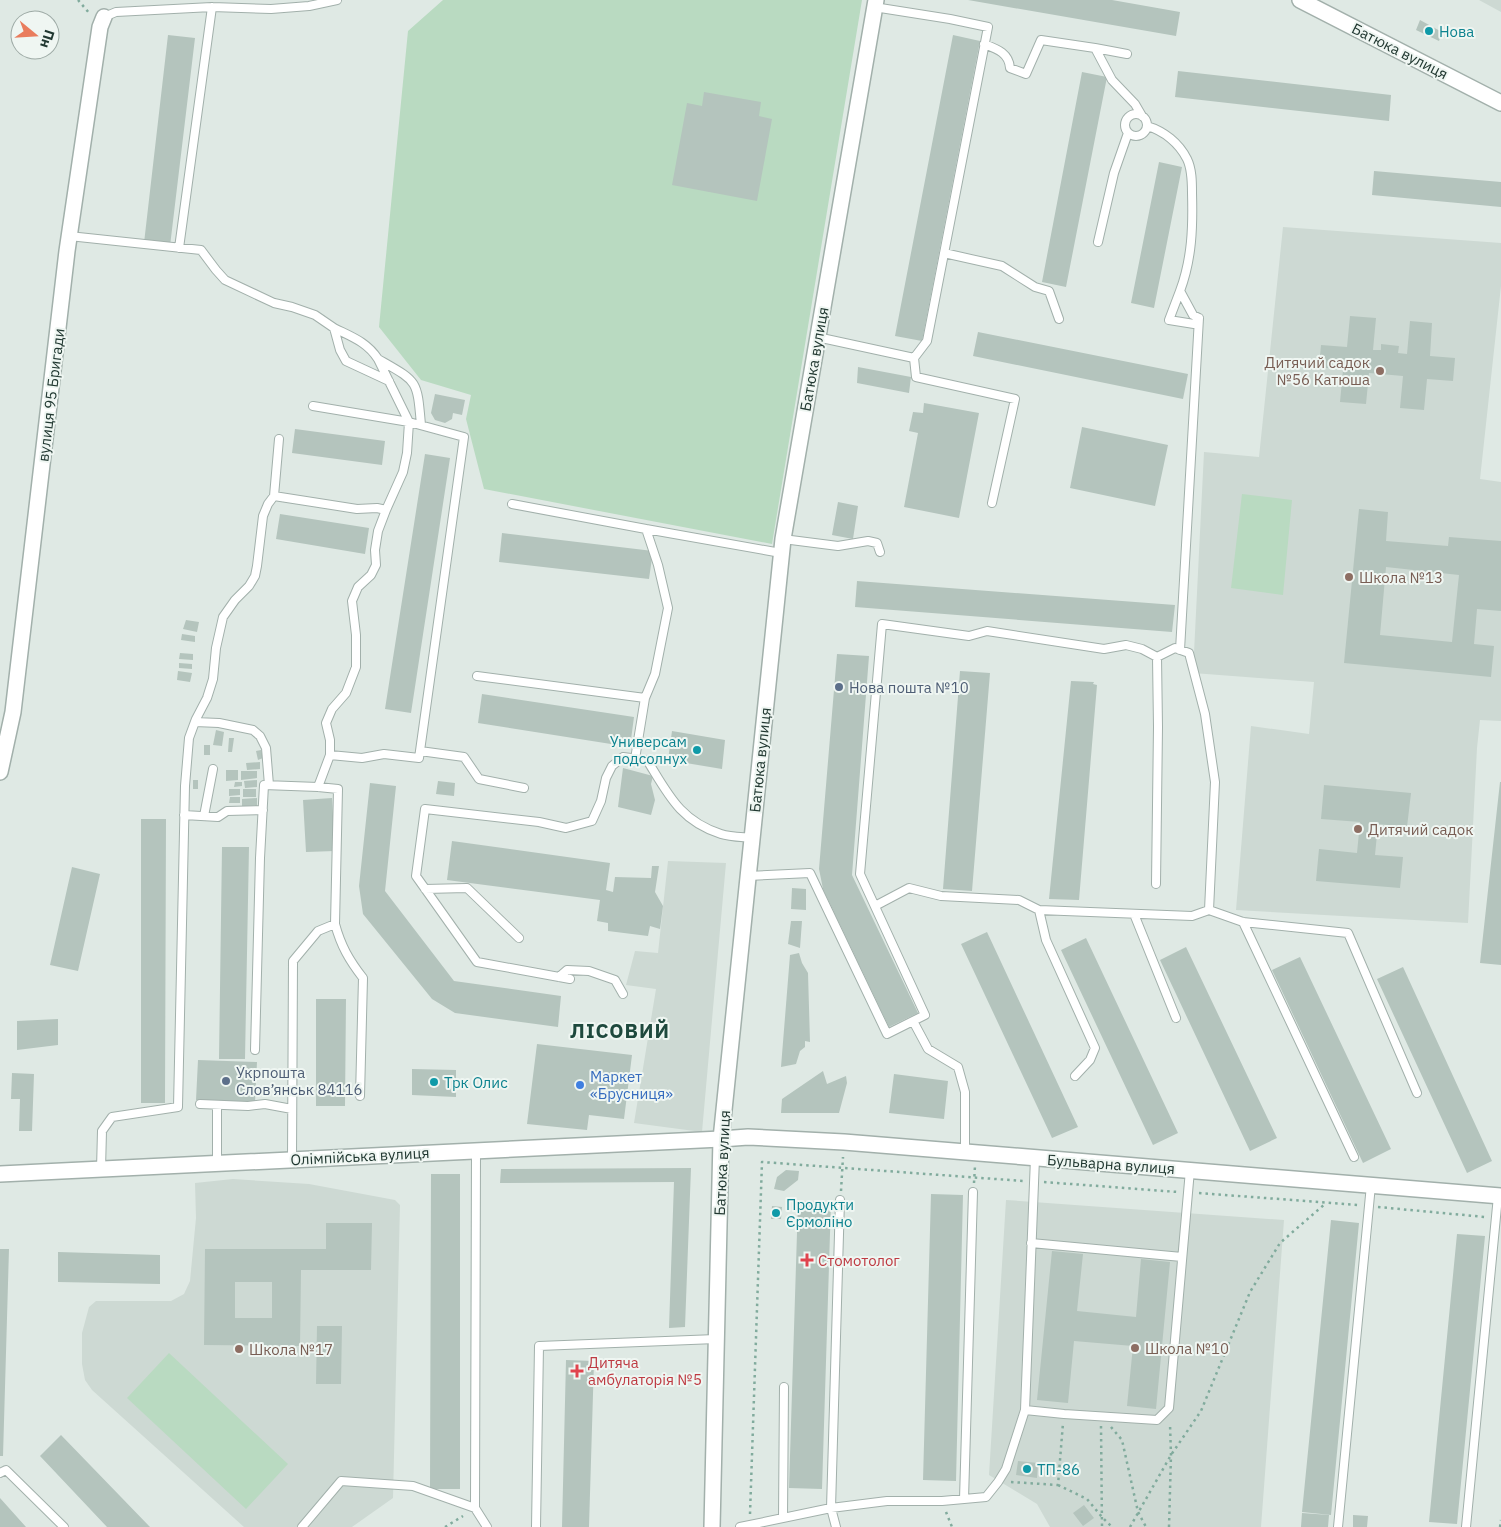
<svg xmlns="http://www.w3.org/2000/svg" width="1501" height="1527" viewBox="0 0 1501 1527" font-family="'IBM Plex Sans',sans-serif">
<rect width="100%" height="100%" fill="#dfe9e4"/>
<path fill="#cdd9d3" d="M1479,0H1501V12Z
M1283,227L1501,243V286L1480,479L1501,482V721L1480,720L1477,748L1468,923L1236,910L1251,726L1309,734L1314,682L1193,673L1204,452L1259,457Z
M668,861L726,863L702,1132L634,1123L656,989L626,985L635,951L658,953Z
M233,1179L309,1184L395,1200L400,1205L393,1498L352,1527H244L92,1390L85,1380L82,1364V1333L89,1307L96,1301H171L184,1294L190,1281L196,1218L195,1183Z
M1006,1200L1284,1220L1261,1527H1050L1037,1504L989,1475Z"/>
<path fill="#b9dac1" d="M443,0H862L772,544L484,489L466,419L471,395L421,380L379,327L408,31Z
M1242,494L1292,500L1283,595L1231,588Z
M169,1353L288,1464L246,1509L127,1398Z"/>
<path fill="#b4c4bd" fill-rule="evenodd" d="M968,0H1112L1180,12L1176,36Z
M1420,20L1442,32L1439,41L1416,30Z
M168,35L195,38L170,246L144,243Z
M953,35L980,41L922,341L895,336Z
M1178,71L1391,95L1389,121L1175,97Z
M1082,72L1107,77L1066,287L1042,282Z
M704,92L761,102L759,116L772,119L757,201L672,185L687,103L702,106Z
M1159,162L1182,167L1154,308L1131,303Z
M1374,171L1501,182V207L1372,195Z
M1350,316L1376,318L1373,350H1381V344L1399,346L1398,353L1407,354L1410,321L1432,323L1430,356L1455,358L1453,381L1427,379L1424,410L1400,408L1403,376L1369,373L1366,404L1340,402L1343,370L1319,367L1321,345L1347,347Z
M978,332L1188,374L1183,399L973,356Z
M858,367L911,377L909,393L857,383Z
M435,394L465,400L462,415L453,413L452,419L445,423L435,420L431,413Z
M924,403L979,413L959,518L904,507L918,433L909,431L913,412L923,413Z
M1082,427L1168,445L1155,506L1070,488Z
M295,429L385,441L382,465L292,453Z
M425,454L450,458L411,713L385,709Z
M838,502L858,506L853,539L832,535Z
M1359,509L1388,512L1386,541L1448,546L1449,537L1501,541V611L1477,609L1474,644L1494,646L1491,677L1344,663ZM1386,567L1459,575L1452,642L1380,635Z
M280,514L369,528L365,554L276,539Z
M502,533L653,551L649,579L499,562Z
M857,581L1175,605L1172,632L855,607Z
M186,620L199,622L197,632L183,629Z
M182,634L195,636V642L181,640Z
M180,653L193,654V660L179,659Z
M837,654L869,656L852,875L918,1013L889,1027L823,889L819,869Z
M179,663L192,664V669L179,668Z
M178,671L192,673L190,682L177,680Z
M960,671L990,673L972,891L943,889Z
M1071,681L1094,682L1093,684L1097,685L1079,900L1049,899Z
M482,694L634,717L630,747L478,723Z
M216,730L224,732L222,746L213,745Z
M672,731L725,740L722,769L668,760Z
M229,738H234L232,752H228Z
M204,745H210V755H204Z
M261,750L263,758L258,760L256,751Z
M260,762V769L247,770L246,763Z
M623,768L653,776L651,784L655,800L651,815L618,807Z
M226,770H238V780L226,781Z
M241,771H257V778L241,780Z
M193,780H198V789H193Z
M257,780V787L245,788L244,781Z
M438,781L455,783L454,796L436,794Z
M235,782H242V786L234,787Z
M1500,782H1501V965L1480,963Z
M370,783L396,786L385,891L454,981L561,996L558,1027L455,1013L432,999L363,914L359,886Z
M1324,785L1411,793L1407,827L1378,824L1375,855L1403,857L1400,888L1316,881L1319,849L1357,853L1360,822L1321,819Z
M229,789H240V795L229,796Z
M243,789H256V797H243Z
M230,797H240V803H229Z
M257,798V806L242,807V799Z
M332,798L335,851L306,852L303,800Z
M141,819H166L165,1103H141Z
M452,841L610,863L606,890L613,892L615,877L651,878L652,866H659L655,892L663,906L660,929L650,926L648,936L608,931V923L597,921L600,900L447,880Z
M222,847H249L245,1059H219Z
M72,867L100,874L78,971L50,965Z
M792,888L806,889V910L791,909Z
M791,921H802L800,948L788,944Z
M987,932L1078,1127L1052,1138L961,944Z
M1086,938L1178,1133L1153,1145L1061,950Z
M1186,947L1277,1138L1250,1151L1160,960Z
M799,953L802,963L808,973L810,1042L805,1041V1047L800,1051L796,1064L781,1067L790,955Z
M1300,957L1391,1149L1363,1163L1272,970Z
M1403,967L1492,1161L1467,1173L1377,979Z
M316,999H346L345,1106H316Z
M58,1019V1045L17,1050V1021Z
M537,1044L632,1055L624,1119L589,1115L587,1130L527,1124Z
M198,1060L257,1062L255,1102L196,1100Z
M412,1069L456,1070V1097L412,1095Z
M823,1071L827,1084L846,1076L847,1083L839,1113H781L782,1099Z
M12,1073L34,1074L32,1131H19L20,1099H11Z
M894,1074L948,1081L944,1119L889,1113Z
M691,1168L685,1327L669,1328L674,1182L500,1183L501,1169Z
M786,1170L799,1171L798,1180L784,1191L774,1189L777,1177Z
M431,1174H460V1489H430Z
M931,1194L963,1195L956,1481L923,1480Z
M798,1201L831,1202L822,1489L789,1488Z
M772,1206L782,1207L781,1219H771Z
M1331,1220L1359,1223L1331,1515L1302,1512Z
M326,1223H372L371,1270H301L300,1346L204,1345L205,1249H326ZM235,1282H272V1318H235Z
M1457,1234L1485,1236L1457,1524L1429,1522Z
M0,1249H9L3,1456H0Z
M1052,1251L1083,1254L1077,1311L1136,1317L1141,1259L1170,1262L1156,1409L1127,1406L1133,1346L1074,1341L1068,1403L1037,1400Z
M58,1252L160,1255V1284L58,1282Z
M317,1326H342L341,1384H316Z
M566,1360L594,1361L589,1527H562Z
M61,1435L150,1527H107L40,1456Z
M1018,1461L1038,1463L1037,1478L1016,1475Z
M0,1498L26,1527H0Z
M1084,1505L1094,1518L1083,1526L1073,1513Z
M1302,1513L1329,1515L1328,1527H1301Z
M1353,1515L1368,1516L1367,1527H1353Z"/>
<g fill="none" stroke-linecap="round" stroke-linejoin="round">
<defs>
<path id="service" d="M874,7L950,19L988,27L927,341L914,358
M104,17L116,12L212,7L271,9L309,6L337,0
M984,44C997,49 1009,53 1010,68L1026,74L1041,40L1095,48
M1127,54L1095,48L1112,80L1135,104L1142,116
M1125 125a11 11 0 1 1 22 0a11 11 0 1 1-22 0Z
M1147,126C1164,131 1179,143 1187,159C1192,169 1192,182 1192,193C1193,227 1192,259 1180,291
M69,236L201,250L216,270L225,280L274,303L292,307L315,315L334,328
M1098,242L1114,173L1128,133
M179,248L212,7
M944,253L1002,266L1035,287L1049,291L1059,319
M1180,291L1193,315L1199,318L1194,324L1169,320Z
M817,337L914,358L916,377L1015,399L992,503
M378,359C367,342 352,337 334,328L340,350L346,361L389,381
M313,406L409,422L464,437L419,758L384,754L362,758L330,755L318,787
M274,496L357,509L377,508L386,510
M512,504L646,529
M783,539L838,546L868,541L877,543L880,552
M1180,650L1199,318
M477,676L645,698L635,759
M645,698L655,674L668,608L658,565L646,529L781,553
M195,722L219,723L253,730L260,736L266,748L269,785
M420,751L464,757L479,779L524,788
M330,755V740L326,723L332,709L346,693L356,667V635L352,601L358,587L371,575L376,565L375,550L378,531L386,510L403,472L407,453L409,422L378,359C418,382 417,379 421,425
M184,815L218,817L227,811L263,810
M204,816L213,769
M748,876L810,873L887,1034L925,1015L860,874L882,624L969,636L987,631L1104,649L1126,645L1142,649L1157,657
M1156,884L1158,727L1157,657L1175,648L1189,653L1205,714L1215,782L1209,910L1243,922L1348,933L1417,1093
M425,889L467,888L519,938
M875,906L909,888L941,896L1019,900L1039,910L1192,916L1209,910
M1039,910L1046,940L1095,1048L1090,1060L1075,1076
M1134,914L1176,1018
M1243,922L1354,1157
M559,977L567,970L589,971L615,980L623,994
M570,979L477,962L416,876L425,809L539,822L566,828L592,821L601,801L606,778L612,766L623,757L647,760C668,794 680,821 721,834C730,837 742,837 752,838
M913,1021L928,1049L958,1067L965,1092V1152
M255,1050L260,858L264,785L318,787L338,789L335,924
M200,1104L248,1106L265,1104L292,1109
M217,1105V1164
M476,1151L475,1508L487,1527
M292,1159L293,961L318,931L335,924C341,946 349,960 363,978L360,1096
M101,1169L102,1131L112,1117L178,1107L185,786L189,738L196,719L207,698L213,679L216,648L223,617L235,600L249,586L255,576L257,566L263,516L268,504L274,496L279,439
M1031,1243L1182,1257
M1025,1410L1064,1414L1157,1420L1169,1408L1190,1170
M0,1473L6,1470L64,1527
M964,1499L973,1192
M783,1518L784,1387
M302,1527L341,1481L413,1486L475,1508
M536,1527L539,1346L716,1339
M740,1527L831,1508L887,1501H942L986,1497L998,1482L1006,1469L1025,1410L1035,1158
M836,1527L831,1508L840,1200
M1338,1527L1371,1185
M1466,1527L1498,1196"/>
<path id="minor" d="M0,772L13,712L67,251L100,27L104,17
M0,1174L721,1139L748,1137L844,1142L1501,1196"/>
<path id="tertiary" d="M1300,0L1501,103
M712,1527L721,1139L783,539L876,0"/>
</defs>
<use href="#service" stroke="#a2b0ab" stroke-width="10"/>
<use href="#minor" stroke="#a2b0ab" stroke-width="18"/>
<use href="#tertiary" stroke="#a2b0ab" stroke-width="18"/>
<path stroke="#81ab9d" stroke-width="2.5" stroke-dasharray="2.5 4" stroke-linecap="butt" d="M78,0L90,14
M1044,1182L1178,1192
M974,1183L975,1166
M841,1191L843,1157
M1199,1193L1358,1205
M1378,1207L1485,1217
M1101,1426L1102,1527
M1111,1427L1122,1440L1138,1512L1146,1527
M1011,1482L1058,1485L1063,1423
M1058,1485L1087,1499L1102,1517L1112,1527
M946,1512L952,1527
M750,1514L762,1162L1023,1181
M445,1527L463,1516
M1130,1527L1171,1455L1201,1411L1250,1292L1280,1243L1326,1203
M1169,1527L1171,1455L1170,1424
M1500,1527L1501,1520"/>
<use href="#service" stroke="#fff" stroke-width="8"/>
<use href="#minor" stroke="#fff" stroke-width="15"/>
<use href="#tertiary" stroke="#fff" stroke-width="15"/>
</g>
<g fill="#0f9aa8" stroke="#eff6f2" stroke-width="2">
<circle cx="1429" cy="31" r="5"/>
<circle cx="697" cy="750" r="5"/>
<circle cx="434" cy="1082" r="5"/>
<circle cx="776" cy="1213" r="5"/>
<circle cx="1027" cy="1469" r="5"/>
</g>
<g fill="#8d6e63" stroke="#eff6f2" stroke-width="2">
<circle cx="1380" cy="371" r="5"/>
<circle cx="1349" cy="577" r="5"/>
<circle cx="1358" cy="829" r="5"/>
<circle cx="1135" cy="1348" r="5"/>
<circle cx="239" cy="1349" r="5"/>
</g>
<g fill="#5c6f8a" stroke="#eff6f2" stroke-width="2">
<circle cx="839" cy="687" r="5"/>
<circle cx="226" cy="1081" r="5"/>
</g>
<circle fill="#3f7fe0" stroke="#eff6f2" stroke-width="2" cx="580" cy="1085" r="5"/>
<g fill="#e0444e" stroke="#eff6f2" stroke-width="2">
<path d="M804.5 1252.5h5v5h5v5h-5v5h-5v-5h-5v-5h5z"/>
<path d="M574.5 1363.5h5v5h5v5h-5v5h-5v-5h-5v-5h5z"/>
</g>
<g text-anchor="middle" dominant-baseline="central" stroke-width="4" stroke-linejoin="round" paint-order="stroke">
<g font-size="15" fill="#0d838f" stroke="#eff6f2" text-anchor="start">
<text x="1439" y="31">Нова</text>
<text x="687" y="741" text-anchor="end">Универсам<tspan x="687" dy="17">подсолнух</tspan></text>
<text x="444" y="1082">Трк Олис</text>
<text x="786" y="1204">Продукти<tspan x="786" dy="17">Єрмоліно</tspan></text>
<text x="1037" y="1469">ТП-86</text>
</g>
<g font-size="15" fill="#213831" stroke="#eff6f2">
<text transform="translate(1400 51) rotate(27)">Батюка вулиця</text>
<text transform="translate(814 359) rotate(-80)">Батюка вулиця</text>
<text transform="translate(51 395) rotate(-83)">вулиця 95 Бригади</text>
<text transform="translate(760 760) rotate(-84)">Батюка вулиця</text>
<text transform="translate(360 1156) rotate(-3)">Олімпійська вулиця</text>
<text transform="translate(722 1163) rotate(-87)">Батюка вулиця</text>
<text transform="translate(1111 1164) rotate(4)">Бульварна вулиця</text>
</g>
<g font-size="15" fill="#785e54" stroke="#eff6f2" text-anchor="start">
<text x="1370" y="362" text-anchor="end">Дитячий садок<tspan x="1370" dy="17">№56 Катюша</tspan></text>
<text x="1359" y="577">Школа №13</text>
<text x="1368" y="829">Дитячий садок</text>
<text x="1145" y="1348">Школа №10</text>
<text x="249" y="1349">Школа №17</text>
</g>
<g font-size="15" fill="#4e5e75" stroke="#eff6f2" text-anchor="start">
<text x="849" y="687">Нова пошта №10</text>
<text x="236" y="1072">Укрпошта<tspan x="236" dy="17">Слов’янськ 84116</tspan></text>
</g>
<g font-size="15" fill="#366cbe" stroke="#eff6f2" text-anchor="start">
<text x="590" y="1076">Маркет<tspan x="590" dy="17">«Брусниця»</tspan></text>
</g>
<g font-size="15" fill="#be3a42" stroke="#eff6f2" text-anchor="start">
<text x="818" y="1260">Стомотолог</text>
<text x="588" y="1362">Дитяча<tspan x="588" dy="17">амбулаторія №5</tspan></text>
</g>
<g font-size="20" font-weight="bold" letter-spacing="1" fill="#1e493d" stroke="#eff6f2">
<text x="620" y="1030">ЛІСОВИЙ</text>
</g>
</g>
<g transform="translate(35 35) rotate(108)"><circle r="24" fill="#eff6f2" stroke="#9daaa5"/>
<path d="M0-4L9 19L0 12L-9 19Z" fill="#e97c5d"/>
<text y="-8" font-size="14" font-weight="bold" text-anchor="middle" fill="#213831">Пн</text>
</g>
</svg>
